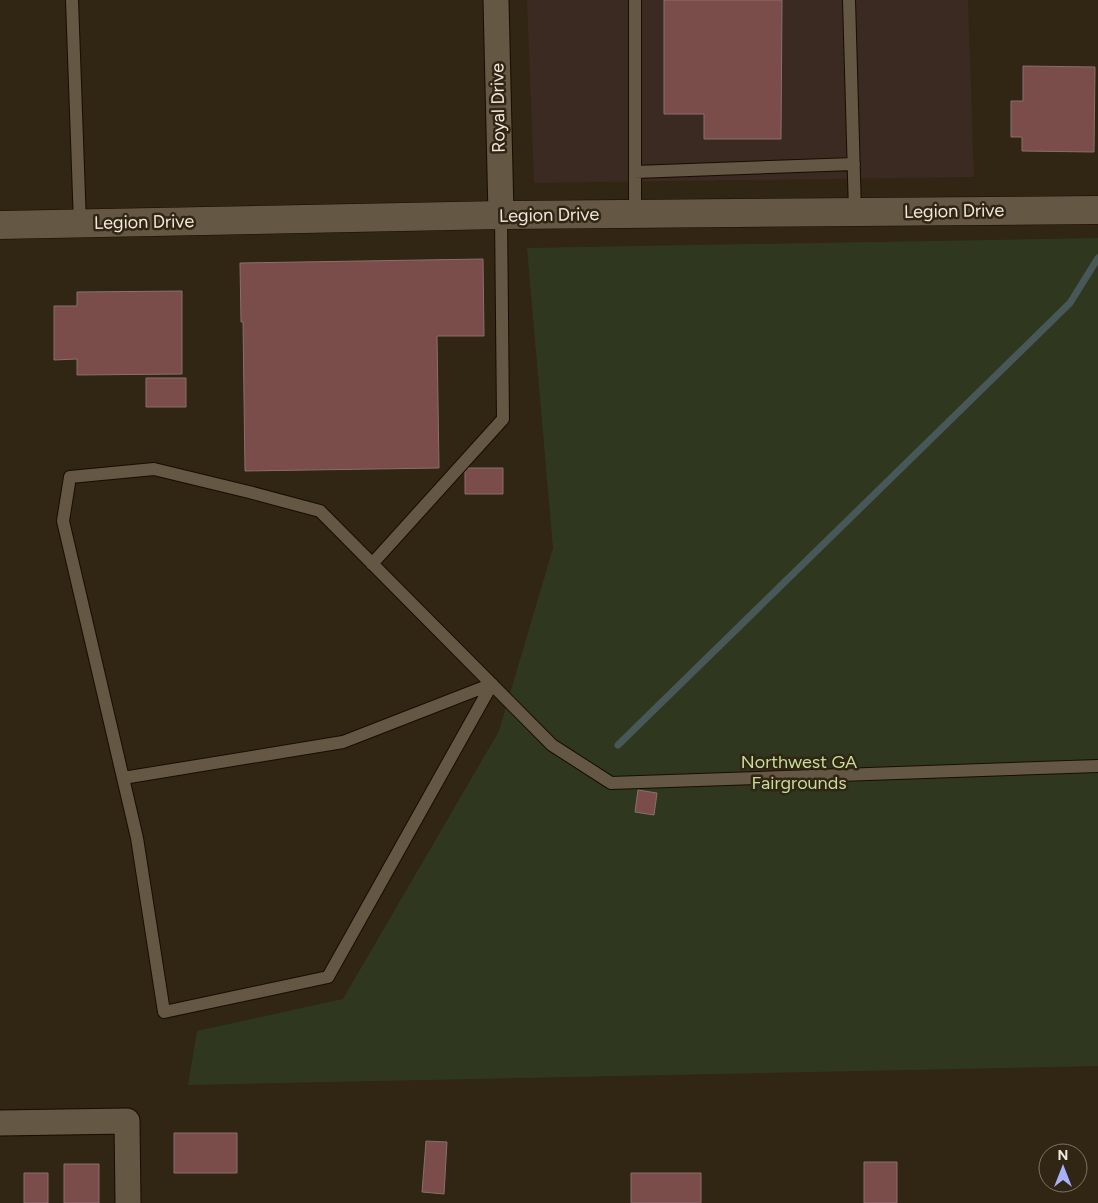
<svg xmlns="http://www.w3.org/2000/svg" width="1098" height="1203" viewBox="0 0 1098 1203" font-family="Figtree,sans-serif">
<rect width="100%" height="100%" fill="#312513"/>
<path fill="#3b2a22" d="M527,0H968L974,177L534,183Z"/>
<path fill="#2f381f" d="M1098,238V1066L188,1085L197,1031L343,999L499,731L553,548L527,248Z"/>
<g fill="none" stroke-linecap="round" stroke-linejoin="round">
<path stroke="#485859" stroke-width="7" d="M618,745L1070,303L1098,258"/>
</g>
<path fill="#7a4d4b" stroke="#8a6f6d" d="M664,0H782L781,139H704V114H664Z
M1023,66L1095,67L1094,152L1022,151V137H1011V101H1023Z
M483,259L484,336H437L439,468L245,471L243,322H241L240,263Z
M182,291V374L77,375V359L54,360V306H77V292Z
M146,378H186V407H146Z
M465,468H503V494H465Z
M638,790L657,793L654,815L635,812Z
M174,1133H237V1173H174Z
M426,1141L447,1142L444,1194L422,1192Z
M864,1162H897V1203H864Z
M64,1164H99V1203H64Z
M24,1173H48V1203H24Z
M631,1173H701V1203H631Z"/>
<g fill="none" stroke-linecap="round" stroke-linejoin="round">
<defs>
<path id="lane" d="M72,0L80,224
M635,0V214
M849,0L855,212
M635,172L854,164
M372,564L503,419L501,215
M492,684L328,977L164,1012L137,838L63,521L70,477L154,469L249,492L320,511L552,745L611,783L1098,766
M123,778L343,742L492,684"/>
<path id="street" d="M496,0L501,215
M0,1123L127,1121L128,1203"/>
<path id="secondary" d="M0,225L501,215L1098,210"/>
</defs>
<use href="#lane" stroke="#180d01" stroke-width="14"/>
<use href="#street" stroke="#180d01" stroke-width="27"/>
<use href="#secondary" stroke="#180d01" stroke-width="29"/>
<use href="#lane" stroke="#645744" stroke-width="12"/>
<use href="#street" stroke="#645744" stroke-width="25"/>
<use href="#secondary" stroke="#645744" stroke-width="28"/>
</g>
<g text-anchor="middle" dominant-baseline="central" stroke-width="5" stroke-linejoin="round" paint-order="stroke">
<g font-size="18" fill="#f0e8dd" stroke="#312513">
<text transform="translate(498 108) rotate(-91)">Royal Drive</text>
<text transform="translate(954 211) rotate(-1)">Legion Drive</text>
<text transform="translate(549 215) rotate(-1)">Legion Drive</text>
<text transform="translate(144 222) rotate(-1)">Legion Drive</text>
</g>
<g font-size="18" fill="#c5dd9b" stroke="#312513">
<text x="799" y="762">Northwest GA<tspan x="799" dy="21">Fairgrounds</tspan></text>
</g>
</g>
<g transform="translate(1063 1168)"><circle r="24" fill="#312513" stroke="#7d7364"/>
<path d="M0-4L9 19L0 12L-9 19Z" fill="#a7b1fc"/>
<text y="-8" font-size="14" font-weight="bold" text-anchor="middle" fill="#f0e8dd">N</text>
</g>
</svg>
